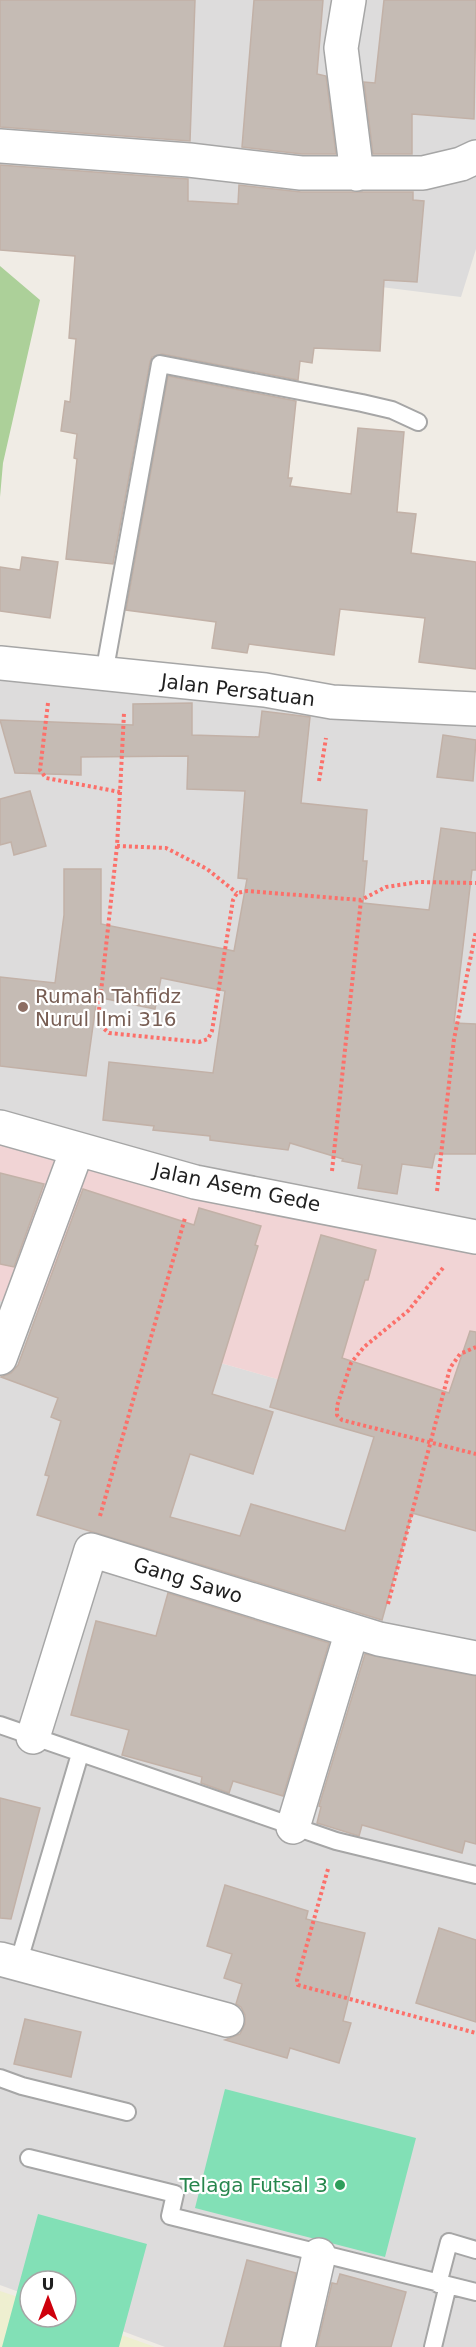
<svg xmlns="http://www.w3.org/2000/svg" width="476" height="2347" viewBox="0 0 476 2347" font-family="'DejaVu Sans',sans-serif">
<rect width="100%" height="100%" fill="#f0ece5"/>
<path fill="#dddcdc" d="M0,0H476V249L461,297L269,273L0,250Z
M0,666L476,705V1242L0,1134Z
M0,1301L476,1435V2347H165L66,2310V2281H30V2296L0,2285Z"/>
<path fill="#f1d4d5" d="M0,1134L476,1251V1435L0,1301Z"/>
<path fill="#eeefd0" d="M0,2291L30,2301V2317H66V2315L155,2347H0Z"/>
<path fill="#acd099" d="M0,266L40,300L3,463L0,497Z"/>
<path fill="#82e0b6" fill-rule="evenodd" d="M225,2089L416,2138L385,2257L195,2208Z
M38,2214L147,2244L119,2347H2ZM30,2281H66V2317H30Z"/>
<path fill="#c5bbb4" stroke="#c2b1a7" stroke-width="1.5" d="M0,0H195L190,141L0,127Z
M254,0H323L317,74L326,76L336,154H302L242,147Z
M384,0H476L474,119L412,114V154H373L364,82L375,83Z
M0,165L188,179V201L238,204L239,185L301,192H413V200L424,201L417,282L384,280L380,351L314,348L312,363L300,361L298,380L162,354L152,357L150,362L113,564L66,559L77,459L74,458L77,434L61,431L65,401L70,402L76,339L69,338L75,256L0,250Z
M168,376L296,401L288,478H292L290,486L351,494L358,428L404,432L397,512L416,514L411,553L476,562V669L419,662L425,618L340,609L334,655L249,644L247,653L212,648L216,622L126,610Z
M22,557L58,562L50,618L0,611V567L20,570Z
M192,703V735L259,737L262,711L310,717L301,803L367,810L363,861H367L363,903L429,910L441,828L476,833V870H472L454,1023L476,1024V1154H435L432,1168L402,1164L397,1194L358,1188L362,1165L342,1161L343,1159L290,1143L288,1150L210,1140V1136L153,1130L154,1126L103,1120L109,1062L213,1073L225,991L161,978L155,1009L97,997L86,1076L0,1066V977L55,983L64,915V869H101V924L234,951L247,879L238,878L245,791L187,789L188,756L81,757V775L15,773L0,720L133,725V704Z
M443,735L476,740L473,781L437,777Z
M30,791L46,846L14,855L11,842L0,845V799Z
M0,1173L44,1184L14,1267L0,1264Z
M83,1189L194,1225L199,1208L261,1226L255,1245L258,1246L212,1394L273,1412L253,1474L190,1454L170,1517L240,1536L251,1504L345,1531L374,1437L270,1407L321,1235L376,1250L368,1280H365L342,1358L449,1393L470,1331L476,1332V1531L412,1513L382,1620L37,1515L49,1476L45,1475L61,1421L51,1417L58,1398L1,1377L11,1373L18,1365Z
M168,1593L329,1643L283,1796L233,1781L229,1793L201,1783L202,1777L122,1755L129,1730L71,1715L96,1621L156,1636Z
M365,1654L476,1676V1844L465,1841L462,1853L362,1825L359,1836L317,1823L321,1807L319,1806Z
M0,1798L40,1808L11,1919L0,1918Z
M225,1885L308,1911L306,1919L365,1933L343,2021L351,2023L339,2063L290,2048L287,2058L225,2040L240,2034L245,2024V2015L241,2007L236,2004L242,1984L224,1978L232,1954L207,1946Z
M439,1928L476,1940V2022L416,2003Z
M25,2019L81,2032L71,2077L14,2064Z
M247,2260L296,2273L280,2347H224Z
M340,2274L406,2292L391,2347H317L332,2283L337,2284Z"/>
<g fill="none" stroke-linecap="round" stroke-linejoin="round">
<defs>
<path id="service" d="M104,674L160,364L362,403L392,410L418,422
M0,1725L336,1841L476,1875
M18,1964L80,1754
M0,2078L22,2086L127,2112
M29,2158L175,2194L170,2216L476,2292
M438,2284L449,2242L476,2250
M433,2347L448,2285"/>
<path id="minor" d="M349,0L341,48L357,174
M0,146L189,160L301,173H423L461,164L476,157
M0,663L265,690L332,702L476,709
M0,1358L77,1150
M33,1737L91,1550L379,1639L476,1658
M293,1827L352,1631
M0,1959L227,2020
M298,2347L319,2255"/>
<path id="tertiary" d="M0,1127L195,1182L476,1237"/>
</defs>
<use href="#service" stroke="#a6a6a6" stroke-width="20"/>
<use href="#minor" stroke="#a6a6a6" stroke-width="36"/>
<use href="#tertiary" stroke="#a6a6a6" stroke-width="36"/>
<path stroke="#fc706a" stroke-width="4" stroke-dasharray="3 3" stroke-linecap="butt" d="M48,703L40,770L46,778L120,792L124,713
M319,781L326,738
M120,792L117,846L166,848L207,869L237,893
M117,846L98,1019L102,1027L109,1033L199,1042L208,1039L212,1031L233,900L237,893L247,891L361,900L386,887L419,882L476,883
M332,1171L361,900
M437,1191L454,1039L476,931
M443,1268L408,1311L364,1347L351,1363L337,1406V1415L342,1420L476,1454
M100,1516L185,1218
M388,1604L450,1368L460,1354L476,1347
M328,1869L297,1980L298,1985L476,2033"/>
<use href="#service" stroke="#fff" stroke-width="16"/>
<use href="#minor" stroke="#fff" stroke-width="33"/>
<use href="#tertiary" stroke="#fff" stroke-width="33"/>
</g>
<circle fill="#8d6e63" stroke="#fff" stroke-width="2" cx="23" cy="1007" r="6"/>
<circle fill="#2e9e5b" stroke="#fff" stroke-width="2" cx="340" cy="2185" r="6"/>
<g text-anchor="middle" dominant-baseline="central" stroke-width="4.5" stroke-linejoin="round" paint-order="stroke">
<g font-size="20" fill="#1f1f1f" stroke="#fff">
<text transform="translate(238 690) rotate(7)">Jalan Persatuan</text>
<text transform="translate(237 1187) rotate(12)">Jalan Asem Gede</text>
<text transform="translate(188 1580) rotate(17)">Gang Sawo</text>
</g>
<g font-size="20" fill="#785e54" stroke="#fff" text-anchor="start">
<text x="35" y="996">Rumah Tahfidz<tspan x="35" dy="23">Nurul Ilmi 316</tspan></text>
</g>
<g font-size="20" fill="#27864d" stroke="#fff" text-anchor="end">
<text x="328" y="2185">Telaga Futsal 3</text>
</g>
</g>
<g transform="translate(48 2299)"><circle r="28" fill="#ffffff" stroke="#a5a5a5" stroke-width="1.5"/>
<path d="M0-4.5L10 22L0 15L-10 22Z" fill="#ce000c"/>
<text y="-9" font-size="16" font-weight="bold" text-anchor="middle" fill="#1f1f1f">U</text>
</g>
</svg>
